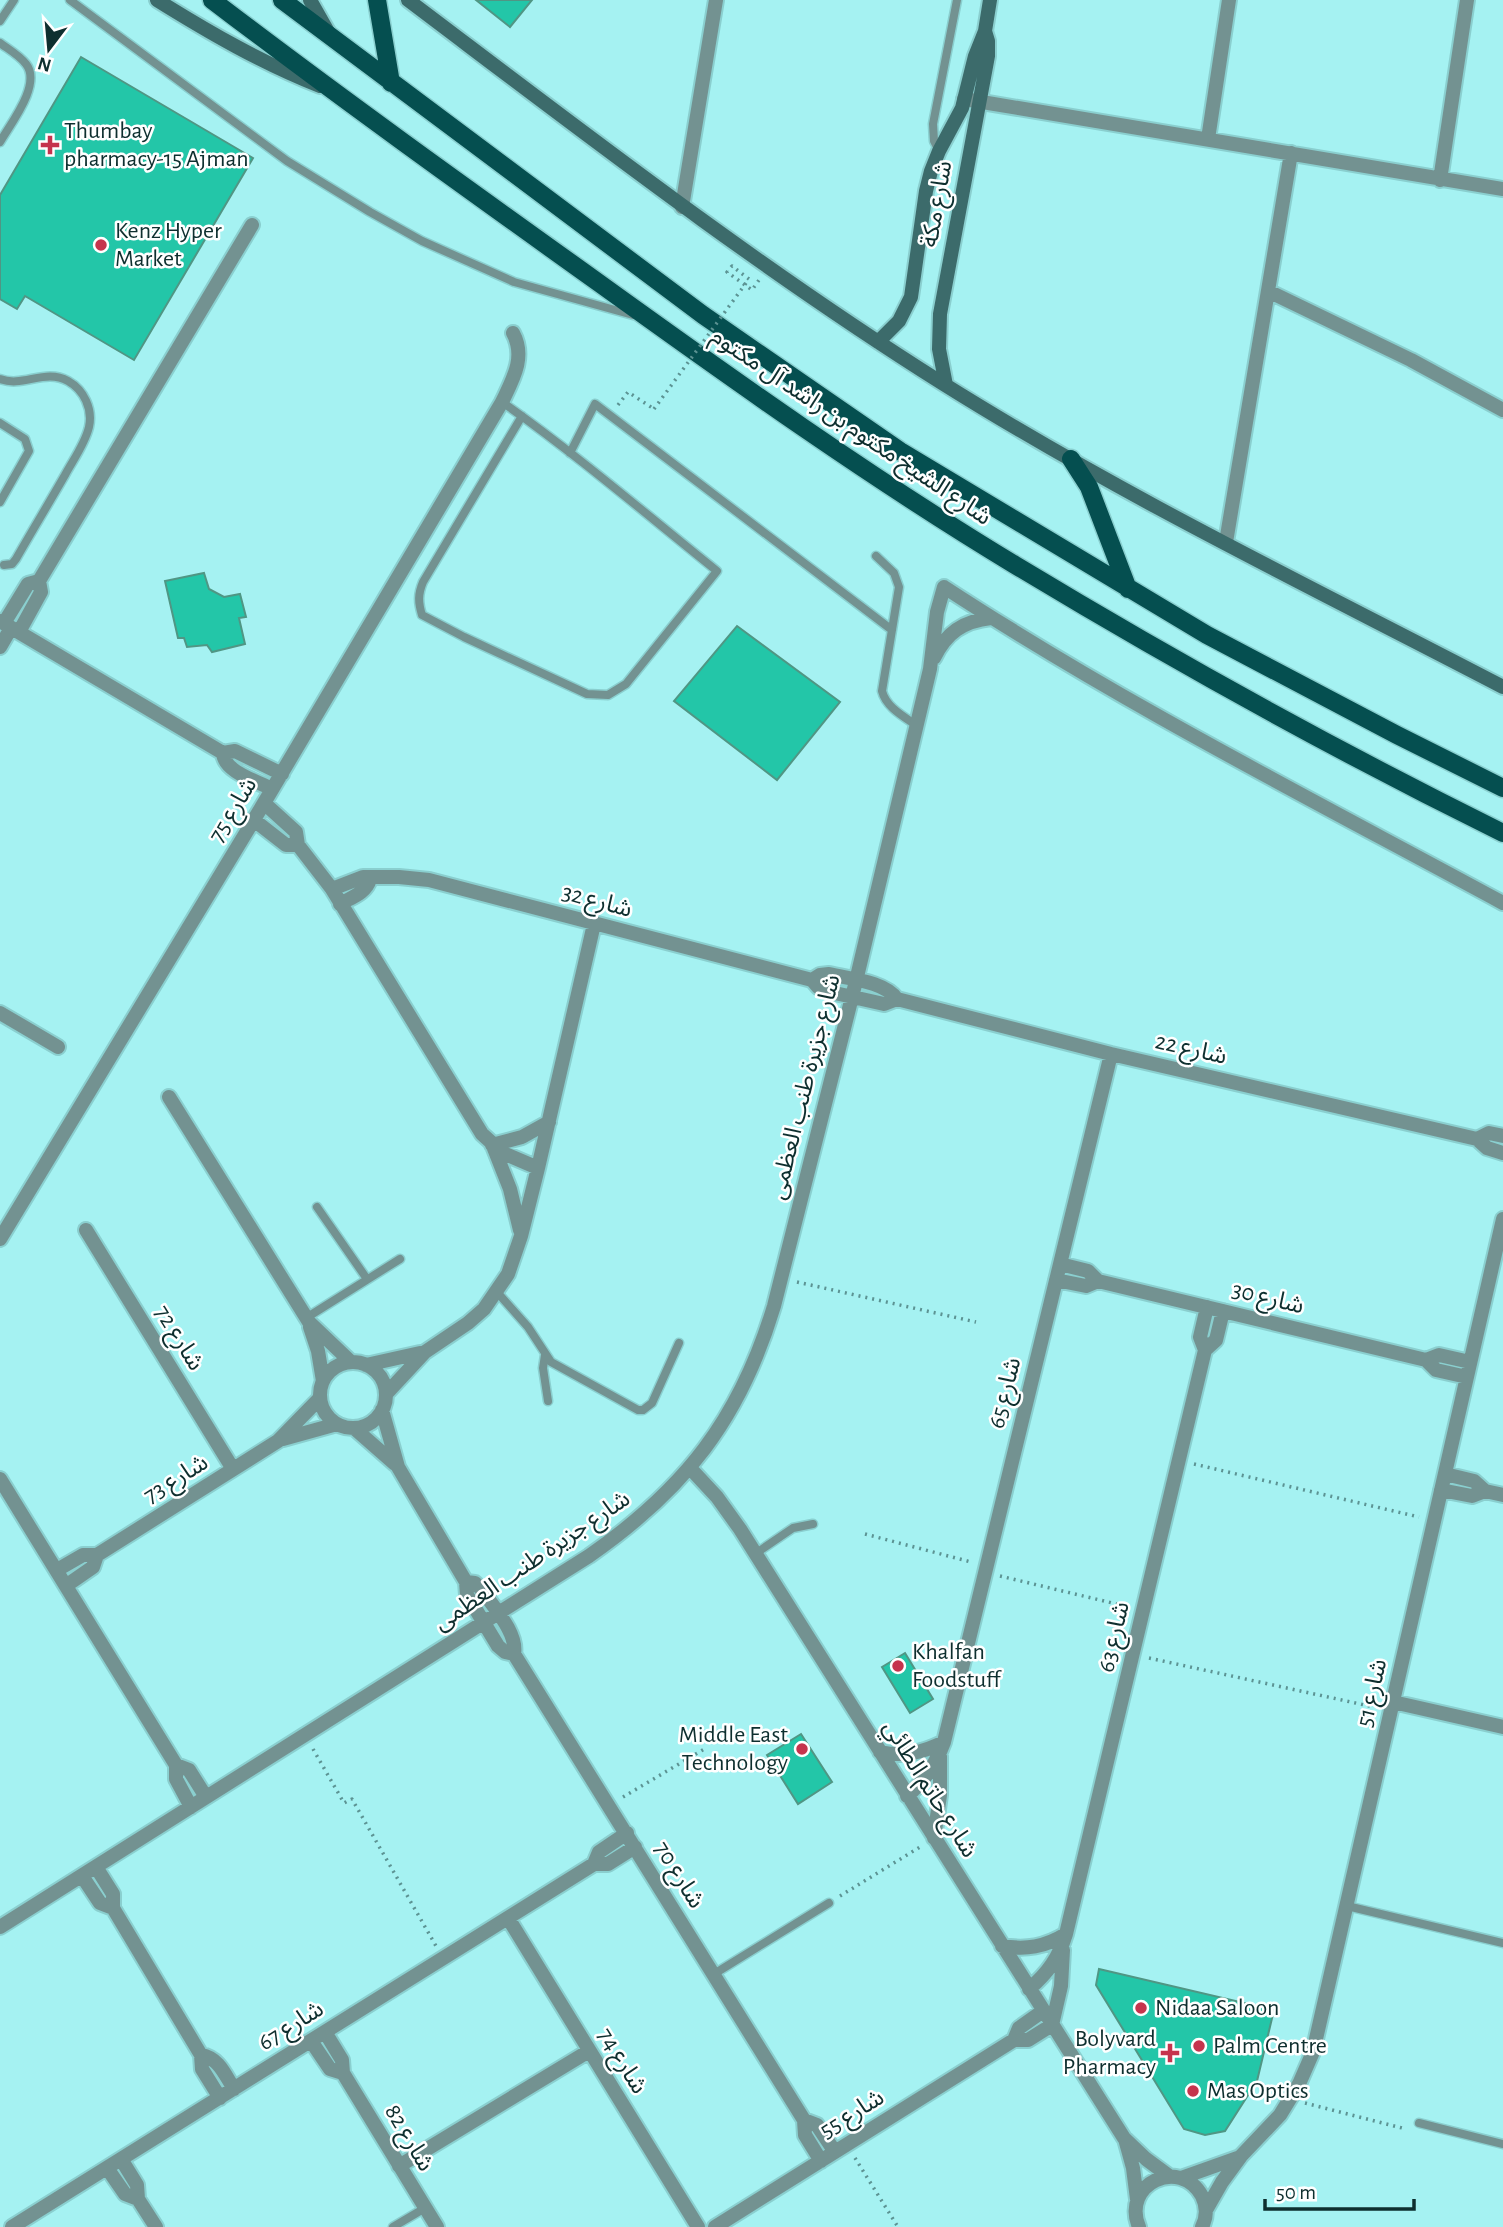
<svg xmlns="http://www.w3.org/2000/svg" width="1503" height="2227" viewBox="0 0 1503 2227" font-family="'Alegreya Sans','Noto Sans Arabic',sans-serif">
<rect width="100%" height="100%" fill="#a5f2f2"/>
<path fill="#23c6a8" stroke="#509684" stroke-width="2" d="M476,0H532L510,27Z
M81,57L253,158L134,360L25,296L17,309L0,299V195Z
M204,573L209,589L224,597L240,594L246,617L239,618L245,644L212,652L207,645L187,647L184,638H178L165,581Z
M737,626L840,702L777,780L674,701Z
M905,1653L933,1699L910,1713L882,1667Z
M801,1734L832,1782L798,1804L767,1755Z
M1099,1969L1274,2010L1257,2081L1225,2131L1205,2135L1184,2129L1096,1985Z"/>
<g fill="none" stroke-linecap="round" stroke-linejoin="round">
<defs>
<path id="lane" d="M70,0L287,161L370,212L422,241L514,282L633,315
M0,21L14,0
M0,43C8,49 19,55 26,64C42,84 11,123 0,142
M939,151L934,141L933,124L957,0
M0,379C23,388 45,368 68,381C84,390 93,409 89,427C85,444 73,460 65,475C49,503 32,531 16,559L12,564L4,565
M502,402C576,454 646,514 717,571L626,684L608,695L587,694L464,637L422,615C418,602 418,594 423,582L522,416
M0,423L25,439L29,451L0,502
M570,453L595,404L892,630
M876,556L894,573L899,587L882,691C886,707 903,716 916,725
M317,1207L367,1279
M497,1292L528,1327L551,1362L638,1410H643L652,1403L679,1343
M306,1318L400,1259
M545,1355L543,1368L548,1401
M755,1554L793,1528L813,1524
M1347,1906L1503,1943
M714,1974L829,1903
M1419,2123L1503,2144
M393,2227L425,2208"/>
<path id="street" d="M964,99L1503,189
M1208,139L1229,0
M1440,180L1467,0
M682,207L716,0
M1268,291L1411,360L1503,410
M1226,542L1291,153
M0,621L223,753L235,751L282,774
M4,623L28,584L39,581
M19,632L41,592L39,581L252,225
M0,647L11,628
M934,658C946,633 963,621 991,618
M223,753C224,772 257,781 272,789
M264,803L296,832L298,845L332,889L482,1134L503,1153L538,1168
M254,820L286,845H298
M332,889L363,877H399L429,880L812,980L818,987L826,991L884,1004L897,999
M340,904C352,897 366,893 370,879
M812,980L820,975L829,974C849,979 884,981 897,999L1111,1054L1477,1139L1487,1148L1503,1153
M0,1013L58,1047
M169,1097L309,1322L351,1362
M1477,1139L1489,1133L1503,1136
M492,1145L522,1137L549,1122
M493,1146L510,1189L520,1230
M86,1230L233,1469
M0,1239L264,803L502,402C513,379 526,357 513,333
M1060,1264L1088,1271L1098,1281L1426,1360L1436,1370L1467,1377
M1056,1280L1086,1286L1098,1281
M310,1327L318,1351L323,1381
M1205,1350L1200,1337L1207,1307
M1426,1360L1439,1355L1470,1362
M320 1395a33 33 0 1 1 66 0a33 33 0 1 1-66 0Z
M366,1365L420,1353
M386,1394L425,1352L468,1323L484,1309L508,1274L521,1236L538,1168L594,924
M382,1410L398,1467L466,1582L467,1595L498,1646L505,1652L514,1654
M354,1428L395,1464
M283,1439L337,1424
M690,1468L717,1497L740,1529L1124,2138L1146,2159L1169,2176
M1445,1474L1474,1481L1485,1491L1503,1495
M0,1479L176,1765V1779L191,1807
M1441,1490L1472,1496L1485,1491
M57,1570L83,1555H97L278,1441L320,1398
M466,1582L475,1583L482,1590C493,1607 518,1633 514,1654L804,2120L805,2135L821,2161
M67,1585L93,1567L97,1555
M1393,1702L1503,1727
M880,1752C903,1757 922,1753 944,1742
M176,1765L189,1770L206,1797
M907,1796C925,1781 936,1764 944,1742L1111,1054
M934,1838L940,1795V1756
M594,1864L599,1852L627,1833
M96,1867L113,1894V1908L201,2055L202,2069L220,2098
M82,1876L100,1903L113,1908
M508,1918L698,2227
M0,1927L589,1556C685,1489 740,1419 774,1306L856,981L930,669L937,612L944,587C1123,704 1315,801 1503,903
M1002,1946C1026,1950 1045,1947 1066,1934
M1029,1989C1048,1973 1059,1957 1066,1934L1205,1350L1216,1340L1223,1311
M325,2032L342,2060L343,2073L437,2227
M1014,2040L1019,2028L1043,2011
M311,2041L330,2069L343,2073
M201,2055C219,2058 225,2075 234,2089
M804,2120L817,2125L835,2152
M1125,2139L1133,2168L1137,2199
M121,2159L137,2185L138,2199L156,2227
M399,2166L589,2051
M107,2168L125,2194L138,2199
M1181,2178L1240,2157
M1206,2210L1222,2182L1241,2156L1280,2115L1299,2084L1313,2052L1503,1219
M12,2227L594,1864H608L635,1847
M715,2227L1014,2040H1028L1052,2025L1061,1986L1063,1950
M1139,2227C1121,2184 1180,2156 1202,2196C1207,2206 1207,2217 1202,2227"/>
<path id="secondary" d="M157,0C210,33 262,63 320,86
M310,0L331,37
M408,0C583,132 756,266 942,383C1122,496 1315,589 1503,687
M878,342L899,321L911,297L926,191L931,171L939,151L962,108L975,56L985,31L990,0
M946,385L939,349L940,314L988,56V41L985,31"/>
<path id="primary" d="M212,0C339,97 469,190 599,283C735,381 871,478 1015,565C1174,661 1337,751 1503,833
M282,0L703,315L900,451L1207,635L1397,735L1503,788
M377,0L391,83
M1071,459L1089,487L1128,589"/>
</defs>
<use href="#lane" stroke="#8acfcf" stroke-width="11"/>
<use href="#street" stroke="#8acfcf" stroke-width="18"/>
<use href="#secondary" stroke="#8acfcf" stroke-width="18"/>
<use href="#primary" stroke="#8acfcf" stroke-width="21"/>
<path stroke="#5c9393" stroke-width="3.5" stroke-dasharray="2 5" stroke-linecap="butt" d="M749,279L732,266L727,272L752,290L759,280
M618,405L628,392L654,409
M797,1282L976,1322
M1194,1464L1419,1517
M865,1534L971,1562
M1000,1576L1129,1607
M1149,1658L1374,1707
M313,1749L344,1803L352,1799L436,1946
M623,1797L706,1748
M840,1896L920,1847
M1305,2103L1406,2129
M855,2158L898,2227"/>
<use href="#lane" stroke="#739291" stroke-width="8"/>
<use href="#street" stroke="#739291" stroke-width="14"/>
<use href="#secondary" stroke="#3c6b6b" stroke-width="14"/>
<use href="#primary" stroke="#054f50" stroke-width="18"/>
<path stroke="#5c9393" stroke-width="3.5" stroke-dasharray="2 5" stroke-linecap="butt" d="M654,409L749,279"/>
</g>
<g fill="#c5344d" stroke="#fff" stroke-width="2.5">
<path d="M46.5 134.5h7v7h7v7h-7v7h-7v-7h-7v-7h7z"/>
<circle cx="101" cy="245" r="7"/>
<circle cx="898" cy="1666" r="7"/>
<circle cx="802" cy="1749" r="7"/>
<circle cx="1141" cy="2008" r="7"/>
<circle cx="1199" cy="2046" r="7"/>
<path d="M1166.5 2042.5h7v7h7v7h-7v7h-7v-7h-7v-7h7z"/>
<circle cx="1193" cy="2091" r="7"/>
</g>
<g text-anchor="middle" dominant-baseline="central" stroke-width="5" stroke-linejoin="round" paint-order="stroke">
<g font-size="24" fill="#0e2f2f" stroke="#fff" text-anchor="start">
<text x="64" y="131">Thumbay<tspan x="64" dy="28">pharmacy-15 Ajman</tspan></text>
<text x="115" y="231">Kenz Hyper<tspan x="115" dy="28">Market</tspan></text>
<text x="912" y="1652">Khalfan<tspan x="912" dy="28">Foodstuff</tspan></text>
<text x="788" y="1735" text-anchor="end">Middle East<tspan x="788" dy="28">Technology</tspan></text>
<text x="1155" y="2008">Nidaa Saloon</text>
<text x="1156" y="2039" text-anchor="end">Bolyvard<tspan x="1156" dy="28">Pharmacy</tspan></text>
<text x="1213" y="2046">Palm Centre</text>
<text x="1207" y="2091">Mas Optics</text>
</g>
<g font-size="24" fill="#0e2f2f" stroke="#fff">
<text transform="translate(937 204) rotate(-80)">شارع مكة</text>
<text transform="translate(851 427) rotate(34)">شارع الشيخ مكتوم بن راشد آل مكتوم</text>
<text transform="translate(233 810) rotate(-59)">شارع 75</text>
<text transform="translate(597 901) rotate(15)">شارع 32</text>
<text transform="translate(1191 1049) rotate(13)">شارع 22</text>
<text transform="translate(805 1087) rotate(-76)">شارع جزيرة طنب العظمى</text>
<text transform="translate(1268 1298) rotate(14)">شارع 30</text>
<text transform="translate(179 1338) rotate(58)">شارع 72</text>
<text transform="translate(1005 1393) rotate(-76)">شارع 65</text>
<text transform="translate(176 1479) rotate(-32)">شارع 73</text>
<text transform="translate(532 1561) rotate(-34)">شارع جزيرة طنب العظمى</text>
<text transform="translate(1114 1637) rotate(-77)">شارع 63</text>
<text transform="translate(1372 1693) rotate(-77)">شارع 51</text>
<text transform="translate(930 1789) rotate(58)">شارع حاتم الطائي</text>
<text transform="translate(679 1875) rotate(58)">شارع 70</text>
<text transform="translate(291 2026) rotate(-32)">شارع 67</text>
<text transform="translate(622 2061) rotate(58)">شارع 74</text>
<text transform="translate(852 2114) rotate(-32)">شارع 55</text>
<text transform="translate(409 2138) rotate(59)">شارع 82</text>
</g>
</g>
<g transform="translate(49 49) rotate(196)" stroke="#ffffff" stroke-width="5" paint-order="stroke">
<path d="M0-5L12 26L0 18L-12 26Z" fill="#0e2f2f"/>
<text y="-10" font-size="19" font-weight="bold" text-anchor="middle" fill="#0e2f2f">N</text>
</g>
<path d="M1265 2199v10h149v-10" fill="none" stroke="#0e2f2f" stroke-width="3.5"/>
<text x="1276" y="2199" font-size="21" fill="#0e2f2f" stroke="#ffffff" stroke-width="5" paint-order="stroke">50 m</text>
</svg>
